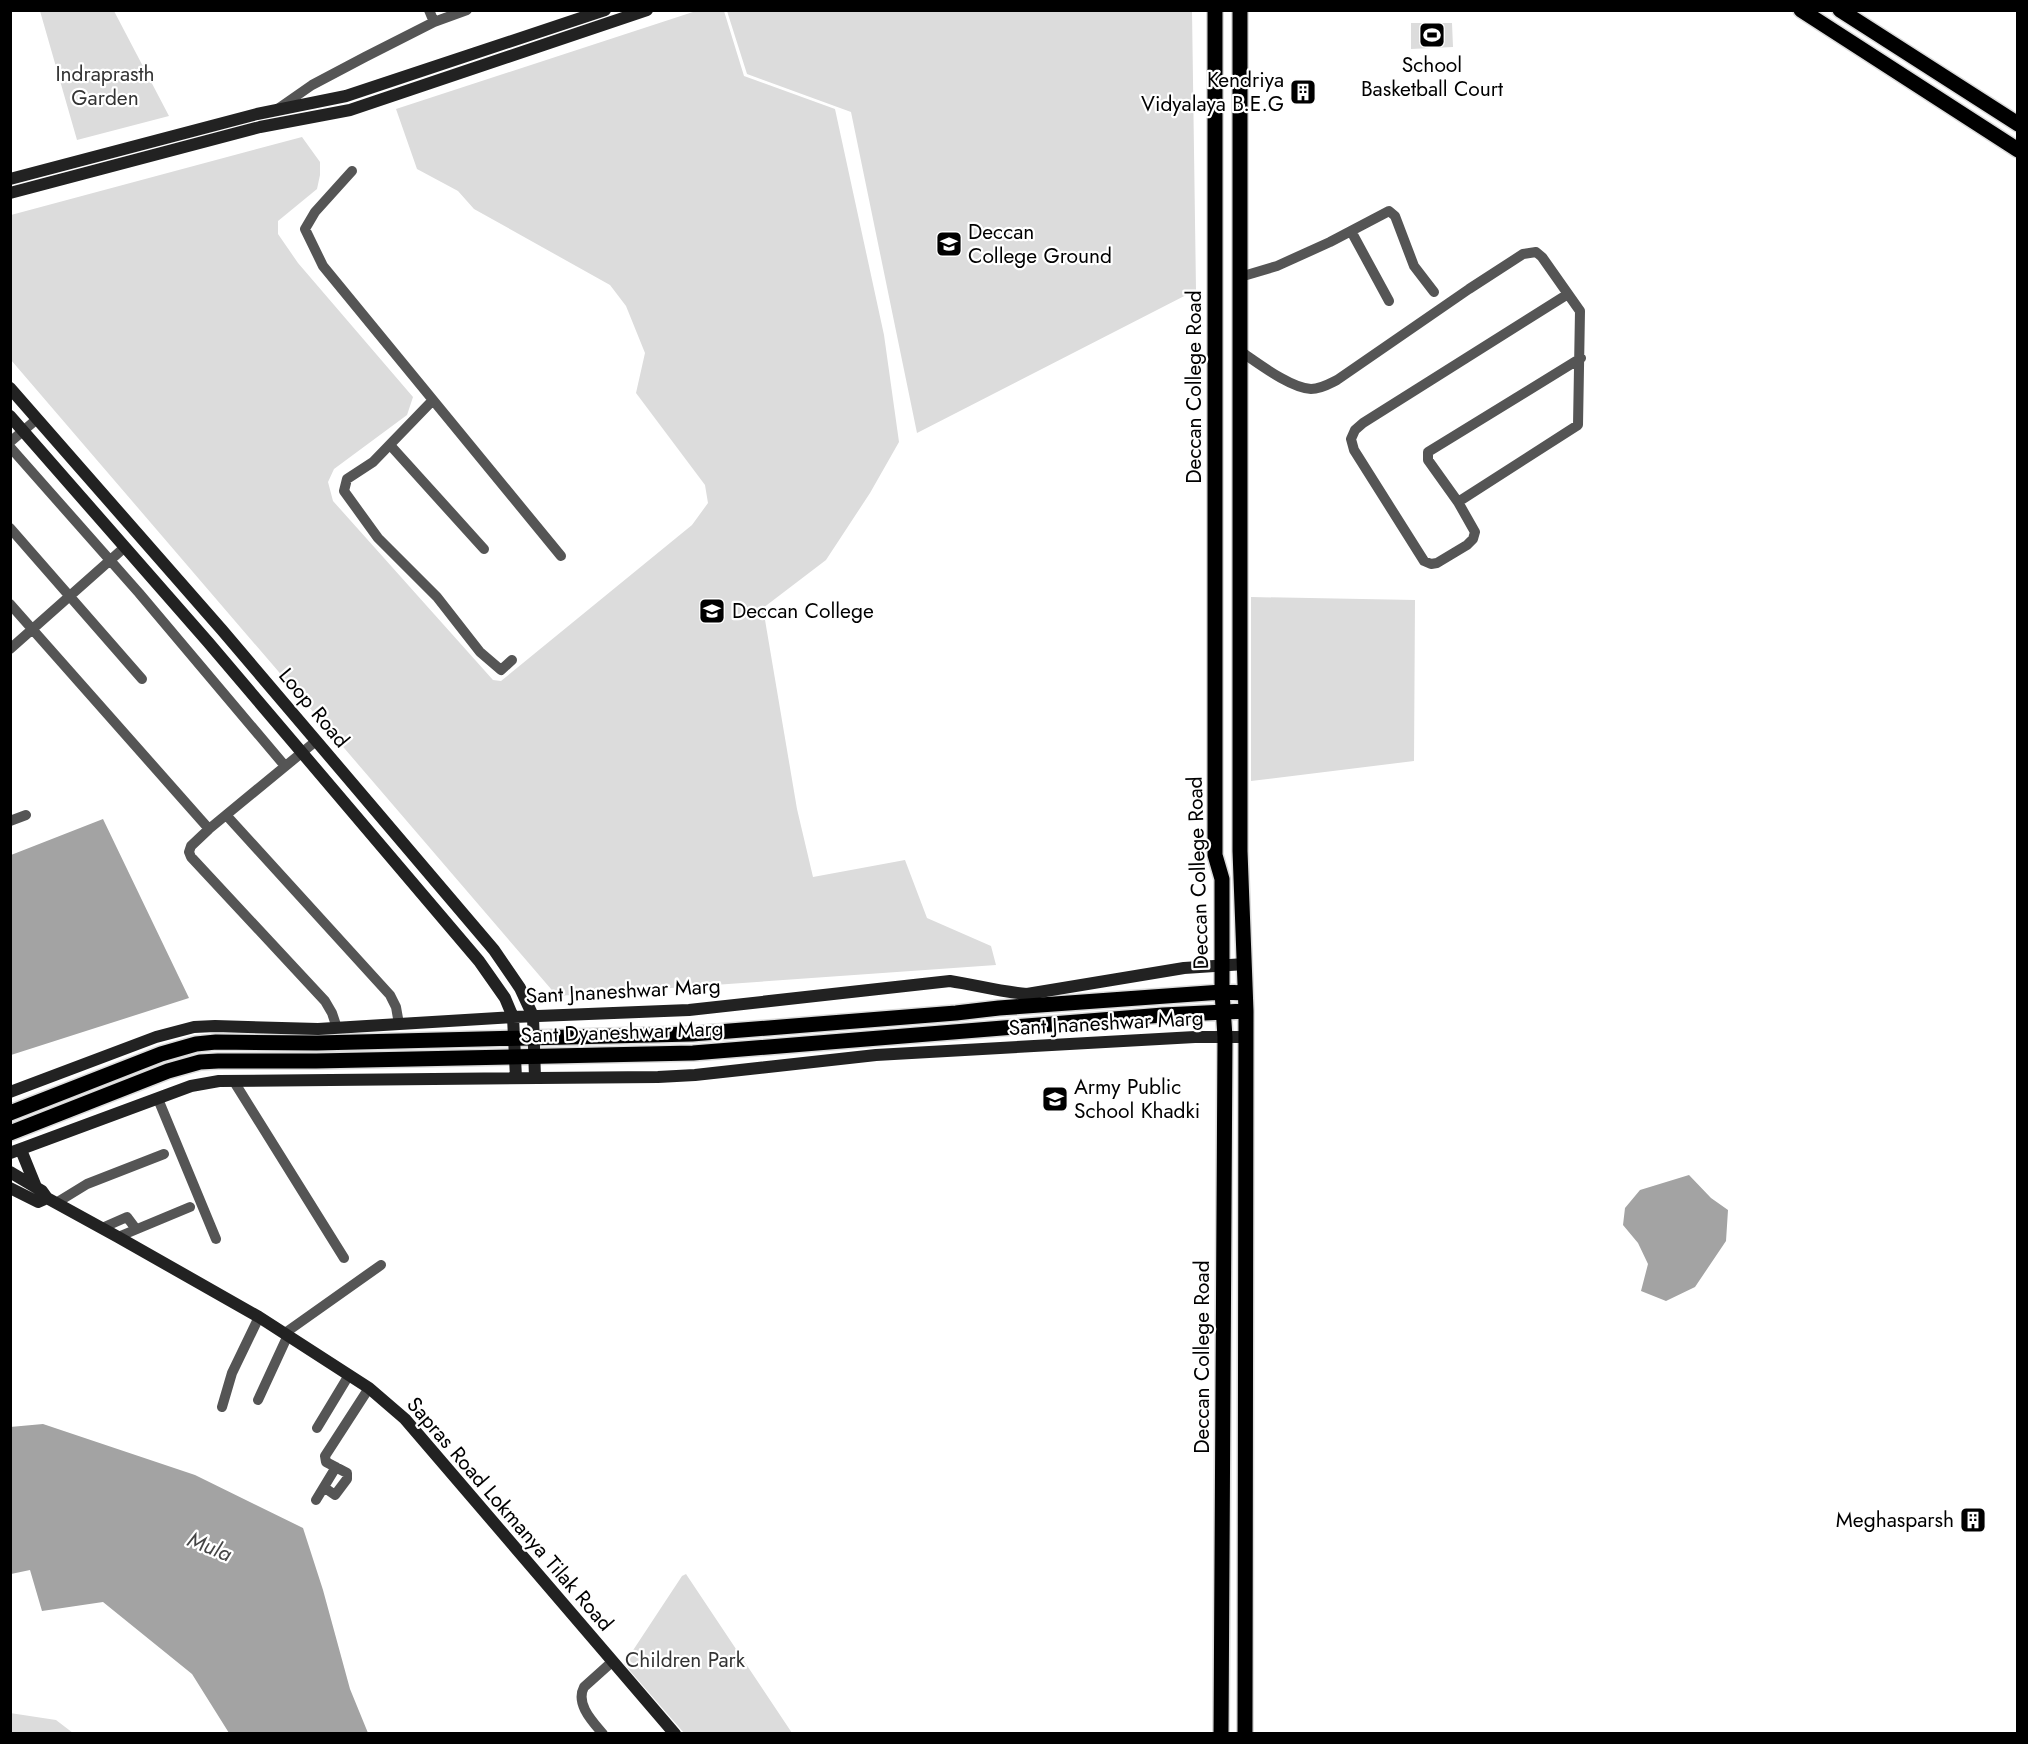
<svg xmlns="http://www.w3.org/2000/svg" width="2028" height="1744" viewBox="0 0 2028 1744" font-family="Jost,sans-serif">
<rect width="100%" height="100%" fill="#fff"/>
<path fill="#dcdcdc" d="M40,11H114L169,116L77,140Z
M696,11H724L744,76L835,109L884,335L899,442L870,493L826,560L763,608L797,809L813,877L905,860L927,918L991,946L996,965L557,996L11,360V215L302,137L320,162V175L317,189L278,221V234L298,263L413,397L407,415L334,469L328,482L333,501L493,680L501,681L692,525L708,503L705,485L636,393L645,353L626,306L610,285L474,209L458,191L417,169L396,109Z
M727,11H1192L1196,290L917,433L851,112L747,74Z
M1411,23H1452L1453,47L1411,49Z
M1251,597L1415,600L1414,761L1251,781Z
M686,1574L792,1733H684L624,1664L682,1576Z
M10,1713L56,1720L73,1733H11Z"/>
<path fill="#a3a3a3" d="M103,819L189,998L11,1055V855Z
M1689,1175L1711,1198L1728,1210L1726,1241L1695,1287L1666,1301L1641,1291L1648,1264L1638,1243L1623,1225L1625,1208L1640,1190Z
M43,1424L195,1475L303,1528L323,1590L350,1689L368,1733H229L192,1674L103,1602L42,1611L30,1570L11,1574L10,1427Z"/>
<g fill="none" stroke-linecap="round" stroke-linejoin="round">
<defs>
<path id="primary" d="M1215,10V855L1222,879V992L1225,1037L1221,1734
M1240,10V851L1246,1011L1245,1734
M1801,10L2018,150
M1840,10L2018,124
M10,1113L161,1054L196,1044L216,1042L317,1043L692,1034L956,1013L999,1008L1222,992L1245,993
M10,1133L168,1071L200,1062L218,1061H316L693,1053L1163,1015L1246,1011"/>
</defs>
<use href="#primary" stroke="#dbdbdb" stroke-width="18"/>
<path stroke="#555" stroke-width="10" d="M429,10L434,22
M279,108L312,85L365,57L434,22L467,10
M352,171L315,212L305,229L323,266L561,556
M1351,231L1389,301
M1240,277L1277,266L1330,242L1389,211L1395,216L1414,266L1434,292
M1568,294L1363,423L1355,430L1351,439L1354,450L1424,561L1431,564L1437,563L1467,545L1473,539L1475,532L1458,502L1428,460V452L1581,358
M1240,351C1258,363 1290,388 1311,389C1321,389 1329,384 1337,380L1469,289L1523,254L1536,252L1542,257L1580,311L1578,425L1458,502
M433,400L373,462L347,479L344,491L378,538L437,597L480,652L501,670L512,660
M10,442L37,419
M390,445L484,549
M10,447L139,593L285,766
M10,528L142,679
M10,604L209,829
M10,649L125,547
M316,741L209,829L191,846L189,852L191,857L325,1001L332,1013L337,1028
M227,816L390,995L396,1007L399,1024
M10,821L26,815
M233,1080L344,1258
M158,1099L216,1239
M56,1203L87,1184L164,1154
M102,1228L127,1217L136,1229
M118,1237L190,1207
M285,1333L381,1265
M258,1400L288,1335
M222,1407L232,1373L259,1317
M317,1428L349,1375
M325,1488L335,1495L347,1479V1473L326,1462L325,1456L369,1388
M316,1500L336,1467
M603,1734C593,1722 575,1704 584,1687L613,1661"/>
<path stroke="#222" stroke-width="12" d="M10,179L257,114L346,96L605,10
M10,193L260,127L350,110L647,10
M10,388L222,630L494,950L520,988L533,1016L535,1078
M10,416L208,642L479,961L505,998L513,1017L516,1078
M10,1092L156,1037L194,1027L215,1026L318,1029L513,1017L689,1010L950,981C976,985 1001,992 1027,994L1184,968L1245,964
M21,1150L36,1187
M10,1153L191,1086L219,1081L658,1077L695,1075L876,1055L1195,1037H1246
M10,1172L42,1191L47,1198L118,1237L259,1317L369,1388L405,1419L675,1734
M10,1188L38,1202L47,1198"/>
<use href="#primary" stroke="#000" stroke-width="15"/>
</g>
<defs>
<symbol id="stadium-square" viewBox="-11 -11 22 22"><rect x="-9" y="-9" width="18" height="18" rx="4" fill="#000" stroke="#fff"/><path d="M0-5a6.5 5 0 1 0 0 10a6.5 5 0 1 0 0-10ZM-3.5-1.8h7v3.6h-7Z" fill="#fff"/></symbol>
<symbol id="building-square" viewBox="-11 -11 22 22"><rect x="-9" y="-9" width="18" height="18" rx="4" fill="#000" stroke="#fff"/><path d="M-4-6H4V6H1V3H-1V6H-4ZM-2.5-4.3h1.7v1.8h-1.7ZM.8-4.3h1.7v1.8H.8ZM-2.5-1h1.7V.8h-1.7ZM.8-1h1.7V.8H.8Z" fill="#fff"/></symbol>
<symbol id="university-square" viewBox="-11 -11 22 22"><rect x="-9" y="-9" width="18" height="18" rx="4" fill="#000" stroke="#fff"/><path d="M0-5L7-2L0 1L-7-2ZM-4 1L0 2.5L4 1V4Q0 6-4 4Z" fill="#fff"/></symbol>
<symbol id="school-square" viewBox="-11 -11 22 22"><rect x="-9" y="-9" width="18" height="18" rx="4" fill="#000" stroke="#fff"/><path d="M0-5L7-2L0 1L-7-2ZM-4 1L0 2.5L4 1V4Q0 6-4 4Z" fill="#fff"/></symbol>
</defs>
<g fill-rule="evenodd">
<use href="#stadium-square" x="1417" y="20" width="30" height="30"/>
<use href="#building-square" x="1288" y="77" width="30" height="30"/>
<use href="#university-square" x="934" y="229" width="30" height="30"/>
<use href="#university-square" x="697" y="596" width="30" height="30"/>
<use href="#school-square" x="1040" y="1084" width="30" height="30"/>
<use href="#building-square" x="1958" y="1505" width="30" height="30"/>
</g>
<g text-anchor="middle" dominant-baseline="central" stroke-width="4.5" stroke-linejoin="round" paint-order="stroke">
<g font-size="21" fill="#000" stroke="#fff" text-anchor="start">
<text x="1432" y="65" text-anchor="middle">School<tspan x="1432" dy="24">Basketball Court</tspan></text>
<text x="1284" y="80" text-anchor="end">Kendriya<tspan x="1284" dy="24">Vidyalaya B.E.G</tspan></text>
<text x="968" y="232">Deccan<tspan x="968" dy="24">College Ground</tspan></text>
<text x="732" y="611">Deccan College</text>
<text x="1074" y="1087">Army Public<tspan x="1074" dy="24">School Khadki</tspan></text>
<text x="1954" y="1520" text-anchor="end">Meghasparsh</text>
</g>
<g font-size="21" fill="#333" stroke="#fff">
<text x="105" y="74">Indraprasth<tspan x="105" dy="24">Garden</tspan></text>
<text x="685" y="1660">Children Park</text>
</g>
<g font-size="21" fill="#000" stroke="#fff">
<text transform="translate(1194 387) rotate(-90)">Deccan College Road</text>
<text transform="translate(314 708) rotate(50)">Loop Road</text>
<text transform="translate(1198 873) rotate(-92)">Deccan College Road</text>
<text transform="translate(623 991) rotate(-3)">Sant Jnaneshwar Marg</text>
<text transform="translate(1106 1023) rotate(-3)">Sant Jnaneshwar Marg</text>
<text transform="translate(622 1032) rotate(-2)">Sant Dyaneshwar Marg</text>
<text transform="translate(1202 1357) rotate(-90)">Deccan College Road</text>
<text transform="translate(510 1514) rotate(49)">Sapras Road Lokmanya Tilak Road</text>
</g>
<g font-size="22" font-style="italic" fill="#444" stroke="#fff">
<text transform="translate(210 1546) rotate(22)">Mula</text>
</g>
</g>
<rect width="2028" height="1744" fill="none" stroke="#000000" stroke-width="24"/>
</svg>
